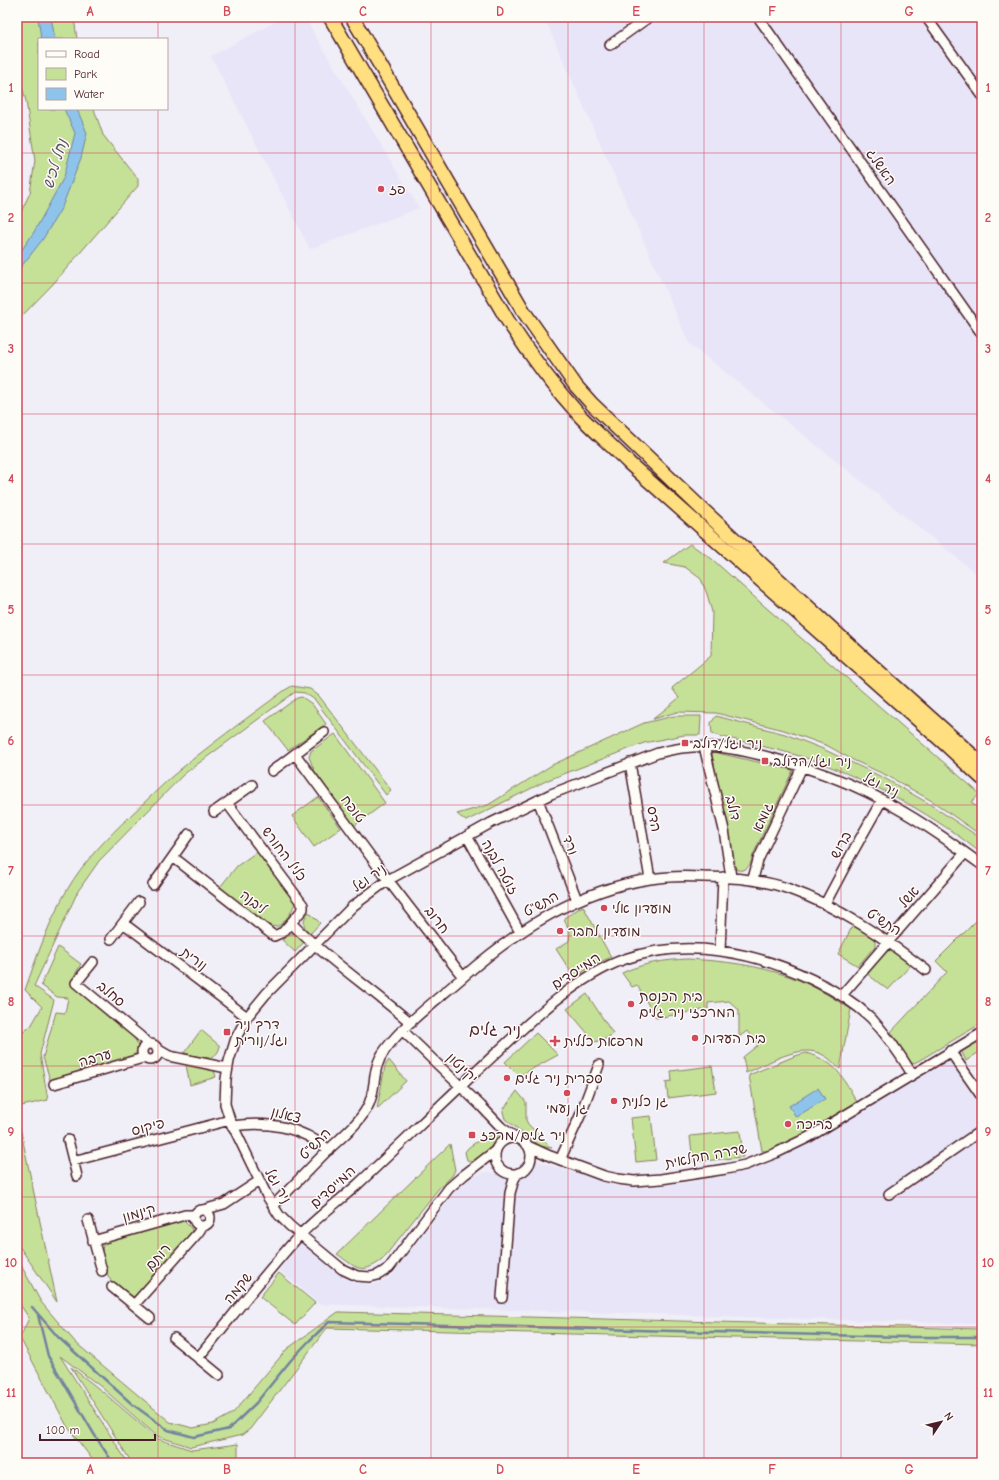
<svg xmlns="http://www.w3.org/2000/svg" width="999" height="1480" viewBox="0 0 999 1480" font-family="'Comic Neue','Playpen Sans Hebrew',sans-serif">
<rect width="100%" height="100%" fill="#f0eef7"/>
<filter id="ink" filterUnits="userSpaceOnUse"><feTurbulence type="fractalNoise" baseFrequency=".025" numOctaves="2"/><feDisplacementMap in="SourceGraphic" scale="8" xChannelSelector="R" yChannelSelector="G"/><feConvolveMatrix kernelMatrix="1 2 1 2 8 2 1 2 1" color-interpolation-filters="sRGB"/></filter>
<g filter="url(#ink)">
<path fill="#e7e5f7" d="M285,17H304L419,208L310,249L211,56Z
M544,17H982V578L689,343Z
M957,1054L982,1092V1324L319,1304L279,1270L299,1244L304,1242L350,1281L372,1285L388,1279L397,1269L456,1190L474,1176L483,1173L490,1172L510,1178L519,1177L537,1161L616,1186L647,1188L693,1182L739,1172L776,1160L820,1138Z"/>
<path fill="#c5e197" stroke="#888061" d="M17,17H74L77,39H39V109H94L103,135L138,179V186L53,284L17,321V220L30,193L35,161L26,101L17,68Z
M690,544L712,559L762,604L980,794L971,802L982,812V836L932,801L888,776L853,760L828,746L784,730L716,713L677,712L653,719L679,698L672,688L711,656L712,612L707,594L701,579L685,567L664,563Z
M292,686L310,689L319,696L391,790L386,795L315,700L305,693L295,692L184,774L99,861L78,891L34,986L54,1000L40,1054L48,1100L17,1107V1037L31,1026L42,1007L25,990C37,956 49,921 67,890C83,862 107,838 130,816C143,804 156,791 169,779C206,747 246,719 285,690Z
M302,697L312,704L326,724L288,750L265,721L297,698Z
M674,716H701L700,735H684L644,743L548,780L466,821L457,814L488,805L552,765L644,723Z
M716,716L785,734L823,749L884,778L928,803L979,837L982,840V854C935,816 882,787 826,765C790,751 750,744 712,734L711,723Z
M335,734L385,803L354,826L314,770L309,757L311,751Z
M713,752L793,770L753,855C751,864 748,872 737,870L735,867L712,755Z
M318,797L341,828L314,847L292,816Z
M258,851L295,899C296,907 285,923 278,926C274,927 271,926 268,926L220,887L237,866Z
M583,906L611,957L590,967L575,978L556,949L569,941L570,933L564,918Z
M309,912L320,923L310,934C302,926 302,920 309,912Z
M982,915V1023L920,1060L912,1064L891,1032L947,972L936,961Z
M853,925L875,938V946L858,966L838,954Z
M292,933L298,935L304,942L295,952L282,940Z
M58,947L81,964L71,982L133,1037C139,1044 140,1049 133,1056L50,1080L43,1057L56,1012L65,1013L68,998L57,997L41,985Z
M892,950L911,965L888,990L866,973L884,953L887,951Z
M688,959C725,961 757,965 791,977C813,985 833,998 851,1009L840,1069C835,1065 830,1058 823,1055C801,1042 767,1064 746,1073L743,1057L758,1045L747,1031L739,1037V1010L729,1001L708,1003V1009L656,1018L637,985L632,987L622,973C643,963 665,960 688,959Z
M587,994L613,1034L605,1039L595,1042L567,1009Z
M201,1030L220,1046C216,1065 198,1056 184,1053Z
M536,1033L558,1055L519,1076L505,1062Z
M982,1038V1050L966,1061L961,1050Z
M806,1053C837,1062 842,1076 857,1102C839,1112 780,1152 762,1151L749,1075L795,1056Z
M389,1060L406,1081L377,1109L385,1066Z
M186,1065L214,1070L216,1077L190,1085Z
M712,1066L716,1092L668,1098L666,1082L672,1081L671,1071Z
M517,1091L526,1102V1120L528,1124L552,1148L540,1146L505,1119L503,1112V1110Z
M17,1113L57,1302L17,1243Z
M651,1116L656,1160L636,1162L631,1118Z
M740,1131L743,1157L693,1162L690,1136Z
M496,1132L499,1137L487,1151L472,1162L467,1160L465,1152C469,1144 487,1137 496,1132Z
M450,1144L455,1170L452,1176L439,1188L382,1260C360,1276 356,1267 337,1254Z
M183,1220L191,1228L192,1232L133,1298C113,1291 98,1266 103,1245L107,1242Z
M17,1258L41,1302L76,1343L170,1422L193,1428L213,1424L233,1413L287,1349L338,1312L982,1329V1344L327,1328L250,1429L242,1435L191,1447L157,1436L100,1386L60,1356L128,1463H95L67,1426L20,1338L29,1318L17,1300Z
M279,1273L315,1303L295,1325L260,1297Z
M71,1367L103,1392L158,1439L192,1450L238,1444V1463H132Z"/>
<path fill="#8ec4ec" stroke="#73829f" d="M38,17H51L55,39H41Z
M64,109H77L87,133L81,158L62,207L43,239L17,272V257L34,232L64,177L75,133Z
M818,1088L825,1099L796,1117L789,1106Z"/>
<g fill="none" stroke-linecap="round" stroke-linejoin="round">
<path stroke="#73829f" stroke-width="2.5" d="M17,1281L19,1285
M32,1307L58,1337L132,1404L168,1430L194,1437L229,1429L256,1403L291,1360L310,1340L329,1322L902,1337H982
M38,1315L48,1356L94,1434L113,1463"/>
<defs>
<path id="minor" d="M758,17L982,334
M926,17L982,95
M610,45L649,17
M704,746L724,830L731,877
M295,754L388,880L463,977
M630,763L650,879
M272,771L324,732
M538,800L577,900
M214,812L252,785
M467,836L520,932
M173,857L274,936L283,932L303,909V905L227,803
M753,879L758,860L802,767
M153,885L189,834
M825,904L851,855L882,800
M123,923L247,1017
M291,923C328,960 372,989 411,1023
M111,939L139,902
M720,951L723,877
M93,962L76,983L140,1036L148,1044
M842,995L965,853
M403,1031L481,1106L501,1127L516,1138
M142 1052a8 8 0 1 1 16 0a8 8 0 1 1-16 0Z
M157,1049L169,1056L227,1068
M950,1051L982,1097
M54,1084L143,1058
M232,1126C268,1121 300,1126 329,1150
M495 1156a18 18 0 1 1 36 0a18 18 0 1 1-36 0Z
M68,1140L77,1176
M528,1146L550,1156L604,1176L618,1179L634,1181L661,1179L726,1169L745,1165L776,1153L809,1137L982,1033
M495,1151L464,1175L449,1188L389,1268L378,1275L370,1277L357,1276L342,1269L290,1226L279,1215L267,1196L230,1120L225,1104L226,1079L229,1061L236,1038L247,1017L266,994L353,906L388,880L491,823L551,794L658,753C701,741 730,747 772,758C813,769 856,784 893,806C924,823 953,844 982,865
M560,1160L580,1116L599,1065
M73,1161L230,1120
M889,1194L982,1130
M273,1206C290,1189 307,1171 325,1153C339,1139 357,1126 367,1108C378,1089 370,1070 385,1050C405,1023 438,999 463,977C517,930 578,890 650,879C668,876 686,876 704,877C733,877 761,879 789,889C840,907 884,938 926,970
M194 1218a8 8 0 1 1 16 0a8 8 0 1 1-16 0Z
M203,1210L224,1204L259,1181
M88,1220L102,1271
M93,1241L185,1215H194
M112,1287L150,1318
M502,1298L510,1193L514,1179L518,1173
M134,1305L197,1234L200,1230V1226
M174,1338L219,1375
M198,1358C231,1318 263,1276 298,1237C316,1218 338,1202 357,1185C398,1147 437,1108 478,1070C518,1033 573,977 625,959C687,938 756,952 813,980C834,990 854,1002 871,1018C887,1035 900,1054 912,1074"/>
<path id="highway" d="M330,17L508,321C530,355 554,387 581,417C597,433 614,448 630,464L943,742L982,778
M352,17L524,312L576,386L592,404L703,510L858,653L982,764"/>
</defs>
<use href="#minor" stroke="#4a1f2b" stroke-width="12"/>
<use href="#highway" stroke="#4a1f2b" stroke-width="16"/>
<use href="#minor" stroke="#fdfcf7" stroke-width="9"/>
<use href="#highway" stroke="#ffdf80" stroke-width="13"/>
</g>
</g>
<path fill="none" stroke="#d1495b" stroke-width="1" stroke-opacity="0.55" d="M158,17V39M295,17V1463M431,17V1463M568,17V1463M704,17V1463M841,17V1463M158,109V1463M17,153H982M17,283H982M17,414H982M17,544H982M17,675H982M17,805H982M17,936H982M17,1066H982M17,1197H982M17,1327H982"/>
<g fill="#d1495b" stroke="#fdfcf7" stroke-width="1.5">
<circle cx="381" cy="189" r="4"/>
<rect x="681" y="739" width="8" height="8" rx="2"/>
<rect x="761" y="757" width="8" height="8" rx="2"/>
<circle cx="604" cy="908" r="4"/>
<circle cx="560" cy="931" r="4"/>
<circle cx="631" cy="1004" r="4"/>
<rect x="223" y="1028" width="8" height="8" rx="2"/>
<circle cx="695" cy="1038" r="4"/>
<path d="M553 1035h4v4h4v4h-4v4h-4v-4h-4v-4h4z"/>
<circle cx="507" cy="1078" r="4"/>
<circle cx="567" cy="1093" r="4"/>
<circle cx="614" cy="1101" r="4"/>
<circle cx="788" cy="1124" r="4"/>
<rect x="468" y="1131" width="8" height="8" rx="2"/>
</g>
<g text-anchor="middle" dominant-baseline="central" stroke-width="3" stroke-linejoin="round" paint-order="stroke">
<g font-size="14" fill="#4a1f2b" stroke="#fdfcf7">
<text transform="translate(881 167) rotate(55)">האשלג</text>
<text transform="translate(881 785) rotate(27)">ניר וגל</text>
<text transform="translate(733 808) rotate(77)">דולב</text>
<text transform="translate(353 809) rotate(53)">טופח</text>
<text transform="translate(763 817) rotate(-65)">גומא</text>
<text transform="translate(654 819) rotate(80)">הדס</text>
<text transform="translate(570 845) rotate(69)">ורד</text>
<text transform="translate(841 845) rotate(-61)">ברוש</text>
<text transform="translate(284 854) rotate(53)">כליל החורש</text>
<text transform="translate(500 867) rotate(61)">זוטה לבנה</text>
<text transform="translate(369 878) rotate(-35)">ניר וגל</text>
<text transform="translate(909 897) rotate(-49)">אשל</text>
<text transform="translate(253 902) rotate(38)">ליבנה</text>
<text transform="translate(541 904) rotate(-29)">התש"ט</text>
<text transform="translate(437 920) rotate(52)">חרוב</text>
<text transform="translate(884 922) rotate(33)">התש"ט</text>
<text transform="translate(194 959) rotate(37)">נורית</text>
<text transform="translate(576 971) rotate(-33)">המייסדים</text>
<text transform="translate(111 994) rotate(40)">סחלב</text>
<text transform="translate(95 1058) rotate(-16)">ערבה</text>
<text transform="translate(462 1068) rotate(44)">יקינטון</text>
<text transform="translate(286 1115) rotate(14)">צאלון</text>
<text transform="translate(148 1127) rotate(-15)">פיקוס</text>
<text transform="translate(315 1144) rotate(-45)">התש"ט</text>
<text transform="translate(706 1156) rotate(-11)">שדרה חקלאית</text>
<text transform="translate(278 1186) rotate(60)">ניר וגל</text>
<text transform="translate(333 1187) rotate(-42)">המייסדים</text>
<text transform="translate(139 1213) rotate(-16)">קינמון</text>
<text transform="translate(158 1257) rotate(-48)">רותם</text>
<text transform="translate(238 1288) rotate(-50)">שקמה</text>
</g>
<g font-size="14" fill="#4a1f2b" stroke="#fdfcf7" text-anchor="start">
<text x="389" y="189">פז</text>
<text x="693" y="743">ניר וגל/דולב</text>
<text x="773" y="761">ניר וגל/הדולב</text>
<text x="612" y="908">מועדון אלי</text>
<text x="568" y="931">מועדון לחבר</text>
<text x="639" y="996">בית הכנסת<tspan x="639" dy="16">המרכזי ניר גלים</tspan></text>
<text x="235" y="1024">דרך ניר<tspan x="235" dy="16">וגל/נורית</tspan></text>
<text x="703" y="1038">בית העדות</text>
<text x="564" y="1041">מרפאת כללית</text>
<text x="515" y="1078">ספרית ניר גלים</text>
<text x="622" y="1101">גן כלנית</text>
<text x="567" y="1108" text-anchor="middle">גן נעמי</text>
<text x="796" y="1124">בריכה</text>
<text x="480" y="1135">ניר גלים/מרכז</text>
</g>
<g font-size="15" font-style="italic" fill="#5e5165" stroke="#fdfcf7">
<text transform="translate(55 164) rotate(-73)">נחל לכיש</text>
</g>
<g font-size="16" fill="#4a1f2b" stroke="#fdfcf7">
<text x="495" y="1030">ניר גלים</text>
</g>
</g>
<rect width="999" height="1480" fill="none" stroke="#fdfcf7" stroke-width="44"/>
<rect x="38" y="38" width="130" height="72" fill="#fdfcf7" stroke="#b5a4a5"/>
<rect x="46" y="51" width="20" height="6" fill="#fdfcf7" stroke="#b5a4a5"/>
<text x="74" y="58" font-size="12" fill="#4a1f2b">Road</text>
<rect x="46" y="68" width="20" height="12" fill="#c5e197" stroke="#b5a4a5"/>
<text x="74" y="78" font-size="12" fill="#4a1f2b">Park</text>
<rect x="46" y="88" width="20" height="12" fill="#8ec4ec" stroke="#b5a4a5"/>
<text x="74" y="98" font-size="12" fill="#4a1f2b">Water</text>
<g transform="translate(941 1422) rotate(55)" stroke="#fdfcf7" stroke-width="3" paint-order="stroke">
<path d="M0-3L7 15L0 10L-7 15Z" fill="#4a1f2b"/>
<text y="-6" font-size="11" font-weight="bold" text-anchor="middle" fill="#4a1f2b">N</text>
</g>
<path d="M40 1434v6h115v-6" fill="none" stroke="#4a1f2b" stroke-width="2"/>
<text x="46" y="1434" font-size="12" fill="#4a1f2b" stroke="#fdfcf7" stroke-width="3" paint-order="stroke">100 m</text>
<rect x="22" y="22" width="955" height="1436" fill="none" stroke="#d1495b" stroke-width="1.5"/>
<g font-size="13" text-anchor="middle" font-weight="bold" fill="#d1495b">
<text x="90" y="16">A</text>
<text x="227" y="16">B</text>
<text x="363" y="16">C</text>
<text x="500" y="16">D</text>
<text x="636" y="16">E</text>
<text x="772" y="16">F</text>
<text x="909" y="16">G</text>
<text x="11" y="92">1</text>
<text x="988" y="92">1</text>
<text x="11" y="222">2</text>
<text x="988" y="222">2</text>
<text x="11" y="353">3</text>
<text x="988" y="353">3</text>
<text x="11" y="483">4</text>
<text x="988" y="483">4</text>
<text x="11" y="614">5</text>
<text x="988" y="614">5</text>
<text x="11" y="745">6</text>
<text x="988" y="745">6</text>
<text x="11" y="875">7</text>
<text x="988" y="875">7</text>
<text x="11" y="1006">8</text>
<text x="988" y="1006">8</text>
<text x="11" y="1136">9</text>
<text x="988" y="1136">9</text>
<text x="11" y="1267">10</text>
<text x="988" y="1267">10</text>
<text x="11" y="1397">11</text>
<text x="988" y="1397">11</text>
<text x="90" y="1474">A</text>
<text x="227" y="1474">B</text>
<text x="363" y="1474">C</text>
<text x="500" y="1474">D</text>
<text x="636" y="1474">E</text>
<text x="772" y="1474">F</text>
<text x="909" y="1474">G</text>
</g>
</svg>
